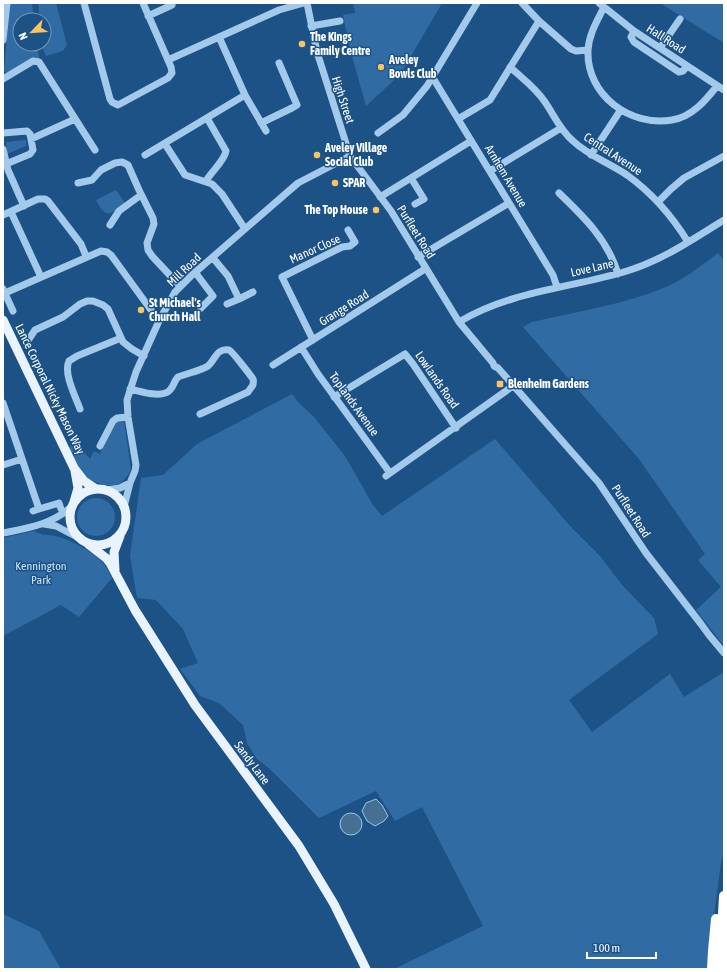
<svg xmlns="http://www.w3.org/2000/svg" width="727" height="972" viewBox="0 0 727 972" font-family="'Asap Condensed',sans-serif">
<rect width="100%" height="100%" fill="#1d5286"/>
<path fill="#306ca3" d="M10,3H32L34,20H20V44H36L40,60L6,73L4,70Z
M38,3H56L67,45L63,51L46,56L41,44H44V20H40Z
M353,3H442L403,70L391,83L366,106L350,49L343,15L355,13Z
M660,3H724V43Z
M26,140V146L7,154L6,142Z
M116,190L125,203C111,215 105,219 96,200Z
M718,253L724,260V646L696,610L721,587L698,560L705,554L639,459L523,327L532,322C575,312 626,304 666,287C685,279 702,265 718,253Z
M292,394L298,402L314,417L345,456L373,505L382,516L495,439L570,526L600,556L622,585L654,618L658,634L569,700L592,732L670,674L684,697L724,672V853L721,862L710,947V969H394L483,926L422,807L395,821L376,791L319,818L270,769L257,759L247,743L243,725L219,703L200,696L180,669L198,663L183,629L156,600L137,598L130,556L141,478L163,475L197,444Z
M118,420L124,421L131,470C122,485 116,489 98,483C94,482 90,481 87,478C79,470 74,459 68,449L75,442L90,459L94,451L100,454L115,422Z
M77 517a19 19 0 1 1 38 0a19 19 0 1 1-38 0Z
M34,531C43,536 45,534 55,536C68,538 95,553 104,564C107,568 109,573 112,578L79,617L61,605L3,636V538Z
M3,914L39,931L61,969H3Z"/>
<path fill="#476e93" stroke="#97c6ed" d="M376,799L382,805L388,816L384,821L375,826L367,821L362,811L366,803Z
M340 824a11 11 0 1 1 22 0a11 11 0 1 1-22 0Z"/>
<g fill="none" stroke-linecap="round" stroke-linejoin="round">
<path stroke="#a4caeb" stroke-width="7" d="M84,3L110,99L112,102L118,105L168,78L172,73L171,67L143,3
M307,3L317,52L350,156L391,211L459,322L493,363L494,366L498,368L599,483L646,553L701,624L709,635L724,653
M522,3L539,21L571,49L576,51L588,50
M599,3L634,31L724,90
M604,7C597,21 589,34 588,50C586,95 630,127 672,120C692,117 706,100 717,86
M148,16L172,5
M311,26L340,21
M634,31L631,37L634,42L679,72L683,71L687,66
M219,37L245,95L266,131
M3,40L7,3
M660,48L680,19
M168,60L279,10L304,3
M510,67C522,78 536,88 545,102C554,115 560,130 573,141C589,156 609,163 627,175C652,193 672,216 688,242
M433,78L553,275L557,287
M3,79L33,61L39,62L95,150
M458,119L490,100L539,21
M261,123L292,108L297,105L279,63
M3,133L27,131L30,134L33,150L30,154L6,164
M378,133L403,115L427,86L477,3
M31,139L75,119
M165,144L185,175L212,184L222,194L245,229
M3,149L8,170L24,206
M145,155L245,95
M591,155L620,111
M490,171L561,128
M411,178L424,199L415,204
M206,181C211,172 225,160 226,151L207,118
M78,183L92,180L101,170L115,163L122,162L128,165L139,190L153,218L154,224L147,243L148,250L152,256L180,286
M559,193C584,217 608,240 618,274
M380,197L471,141
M658,202L671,189L684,178L724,156
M11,212L41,277
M3,215L38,199H45L48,201L81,244L86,256
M110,225L119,211L141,195
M418,257L509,203
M213,258L228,276L239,299L253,292
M195,272L213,296L201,308
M3,289L13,311
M5,293L101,251L107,252L111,255L159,321
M227,304L239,299
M459,322C510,291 571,288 627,271C663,260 693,239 724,220
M29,339L35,330L63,317L80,304L87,301H93L103,305L108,309L123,342L132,349L144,356
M313,340L282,277L342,247L350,246L355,242L348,230
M301,347L318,374L390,473
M273,365L425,269
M130,389C140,391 162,399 170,390C174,386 174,381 178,377C188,373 200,371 208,366C216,359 216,348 229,350C232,351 251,376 253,379C254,381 253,383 253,385L248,392L200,414
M334,397L405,354L413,364L456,428
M3,403L39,509L33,511
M80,409C76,398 63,373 69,361L77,356L121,338
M100,446L113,421L117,418L128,417
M3,465L22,459
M386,476L513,386
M107,490L120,488L130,483
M124,507L130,483L135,471L136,465L128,417L127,400L136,372L159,321L175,292L192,275L298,183L350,156
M39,509L59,503L61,509
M44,524L56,526L77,537
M3,533C28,528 50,525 70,508"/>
<path stroke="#e9f3fe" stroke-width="9" d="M3,320L74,468L84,481L96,489
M70 517a28 28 0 1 1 56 0a28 28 0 1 1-56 0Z
M74,502L78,488L75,471
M88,544L106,558L110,563L135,610L195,705L299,846L334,904L366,969
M115,570L114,552L120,536"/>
<path stroke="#fff" stroke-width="10" d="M712,969L713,951L716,919
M720,969L724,896"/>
</g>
<g fill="#fbc362" stroke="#1d5286" stroke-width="1.5">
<circle cx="302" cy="44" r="4"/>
<circle cx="381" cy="67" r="4"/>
<circle cx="317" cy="155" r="4"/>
<circle cx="335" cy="183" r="4"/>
<circle cx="376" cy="210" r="4"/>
<circle cx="141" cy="310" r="4"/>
<rect x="496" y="380" width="8" height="8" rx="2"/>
</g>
<g text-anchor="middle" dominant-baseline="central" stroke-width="3" stroke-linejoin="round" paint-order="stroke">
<g font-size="12" font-weight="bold" fill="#fff" stroke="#1d5286" text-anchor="start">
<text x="310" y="37">The Kings<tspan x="310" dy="14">Family Centre</tspan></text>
<text x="389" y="60">Aveley<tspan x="389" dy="14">Bowls Club</tspan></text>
<text x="325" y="148">Aveley Village<tspan x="325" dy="14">Social Club</tspan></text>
<text x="343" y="183">SPAR</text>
<text x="368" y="210" text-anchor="end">The Top House</text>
<text x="149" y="303">St Michael's<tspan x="149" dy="14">Church Hall</tspan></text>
<text x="508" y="384">Blenheim Gardens</text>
</g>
<g font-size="12" fill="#fff" stroke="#1d5286">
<text transform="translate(666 39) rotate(33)">Hall Road</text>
<text transform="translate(343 100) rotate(72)">High Street</text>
<text transform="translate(613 154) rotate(33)">Central Avenue</text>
<text transform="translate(506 176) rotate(59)">Arnhem Avenue</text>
<text transform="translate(416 232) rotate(58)">Purfleet Road</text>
<text transform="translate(315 249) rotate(-24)">Manor Close</text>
<text transform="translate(592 268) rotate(-13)">Love Lane</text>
<text transform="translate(184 270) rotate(-44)">Mill Road</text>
<text transform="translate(344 308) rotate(-32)">Grange Road</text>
<text transform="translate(437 380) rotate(55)">Lowlands Road</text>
<text transform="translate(50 389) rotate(64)">Lance Corporal Nicky Mason Way</text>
<text transform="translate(354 404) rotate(54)">Toplands Avenue</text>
<text transform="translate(631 511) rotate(57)">Purfleet Road</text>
<text transform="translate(252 763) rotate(53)">Sandy Lane</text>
</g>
<g font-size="12" fill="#c9e2f8" stroke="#1d5286">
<text x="41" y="566">Kennington<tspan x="41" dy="14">Park</tspan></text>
</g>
</g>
<rect width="727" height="972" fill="none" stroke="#ffffff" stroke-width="8"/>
<g transform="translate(32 32) rotate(245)"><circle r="19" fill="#1d5286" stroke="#7797b6"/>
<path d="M0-3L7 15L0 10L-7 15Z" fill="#fbc362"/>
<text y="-6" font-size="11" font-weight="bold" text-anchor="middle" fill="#ffffff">N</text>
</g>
<path d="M587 952v6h69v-6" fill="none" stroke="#ffffff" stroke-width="2"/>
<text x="593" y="952" font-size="12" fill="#ffffff" stroke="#1d5286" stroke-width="3" paint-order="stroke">100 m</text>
</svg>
